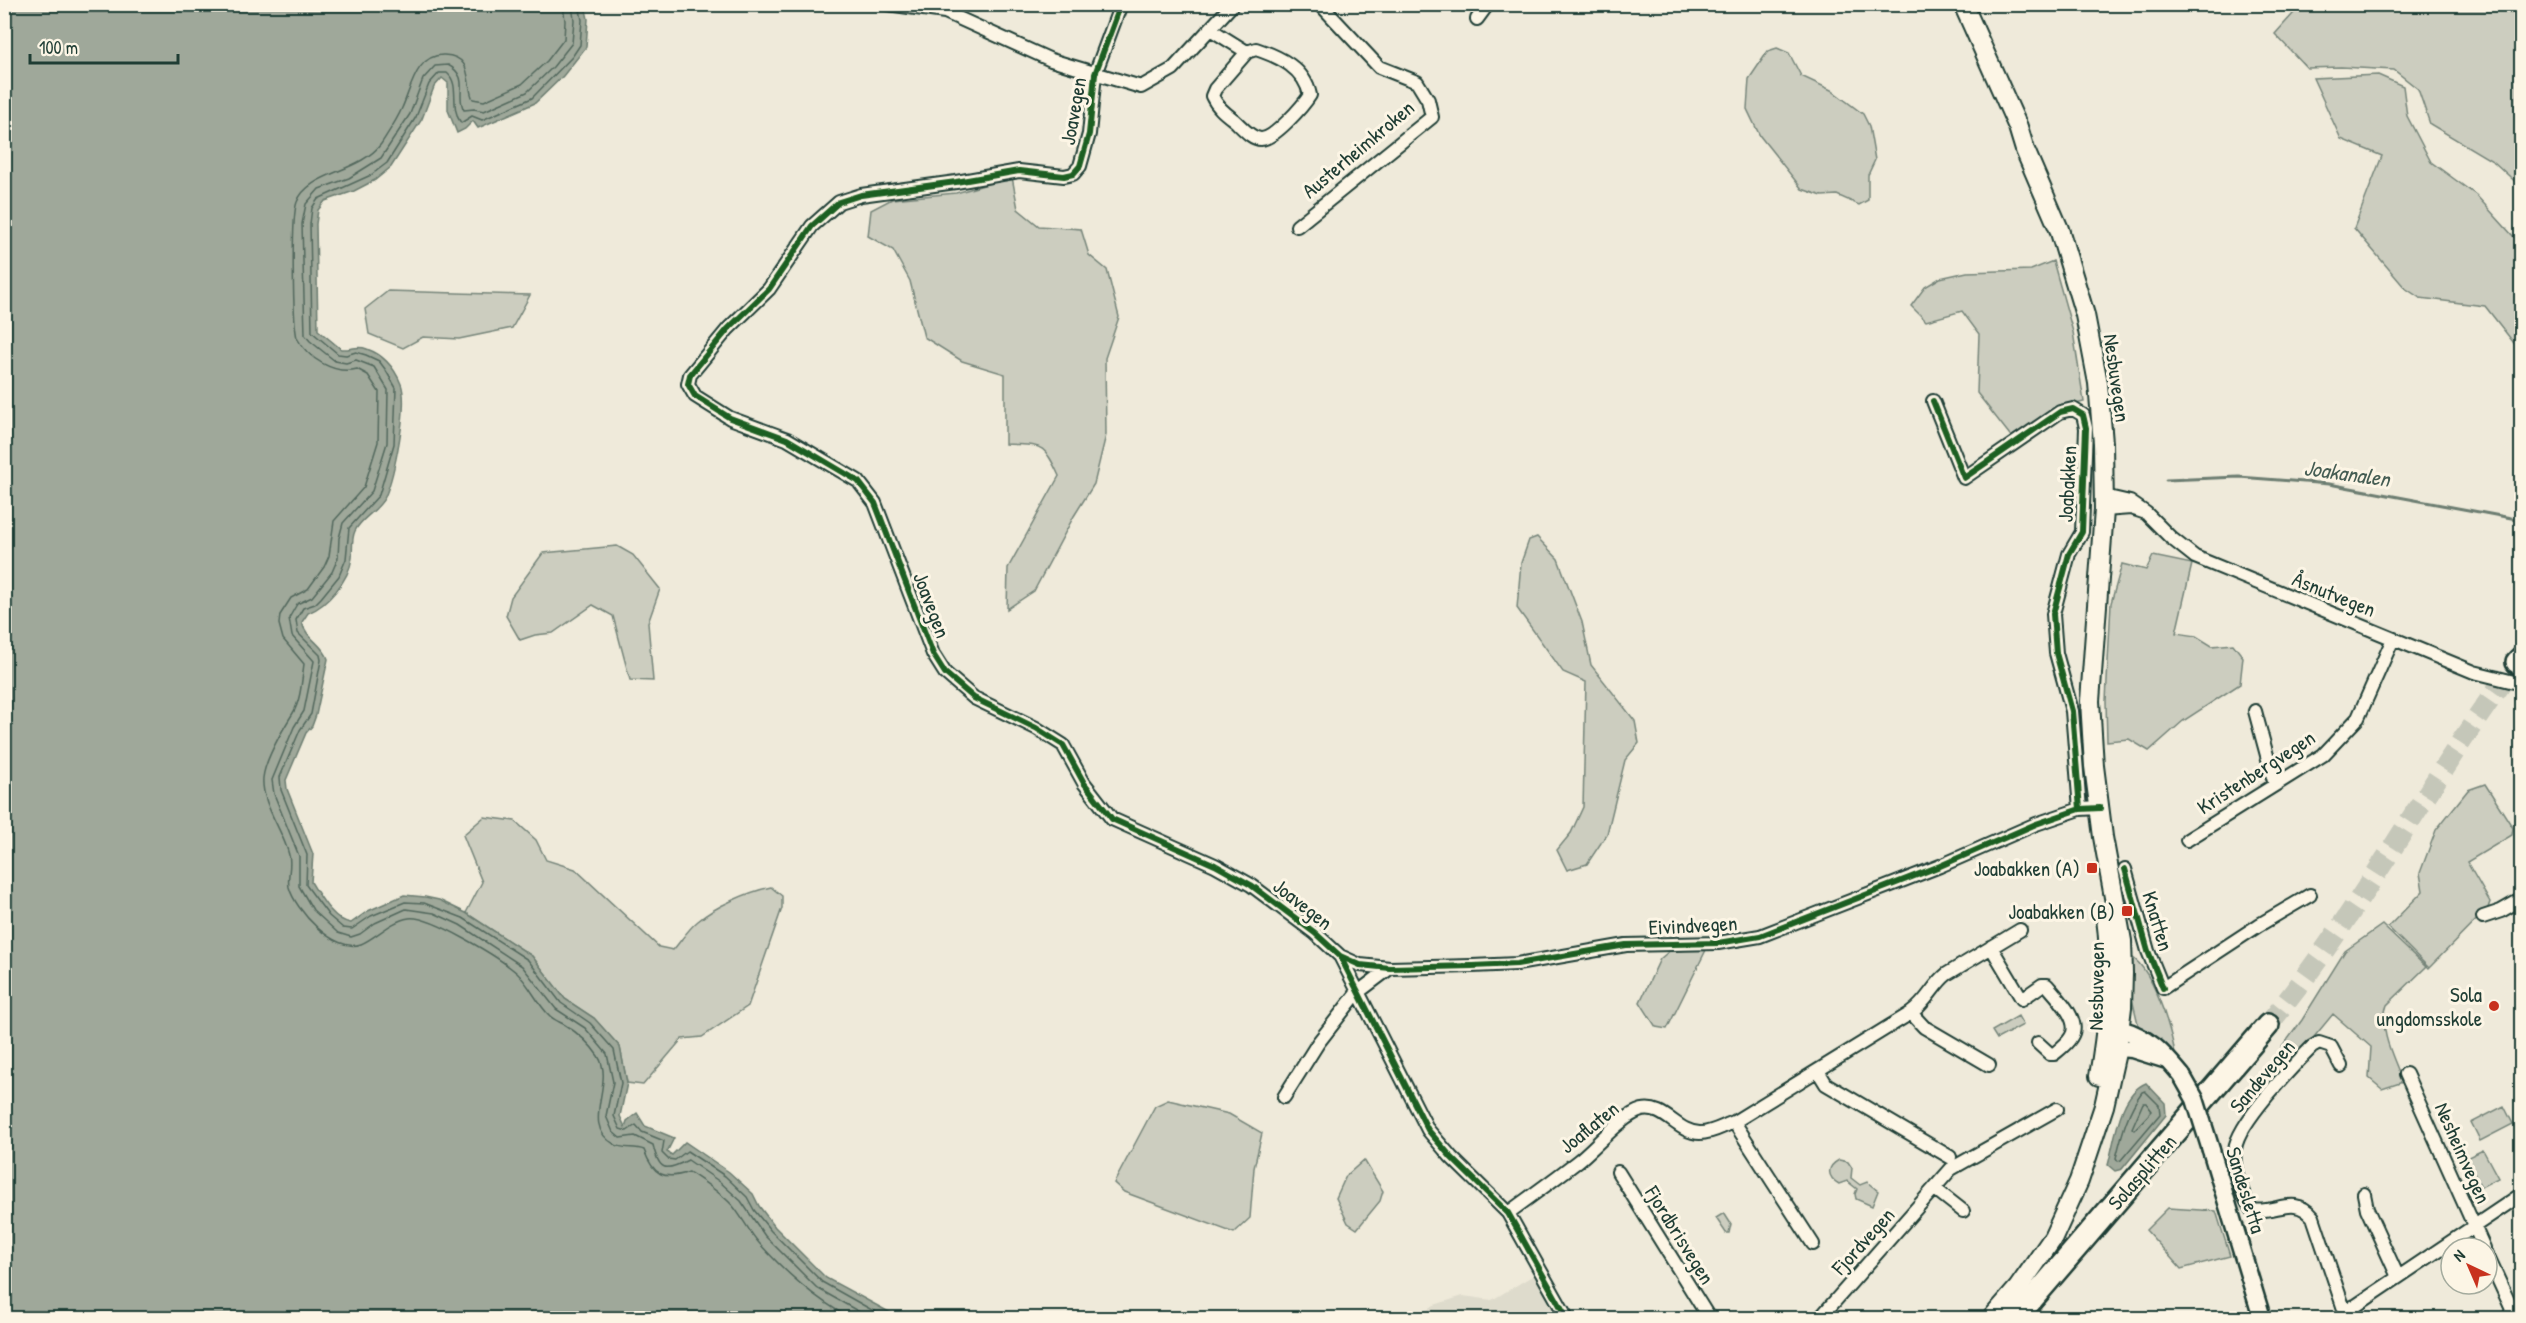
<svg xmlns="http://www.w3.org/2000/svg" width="2526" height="1323" viewBox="0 0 2526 1323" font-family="'Patrick Hand',sans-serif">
<rect width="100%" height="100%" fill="#efeada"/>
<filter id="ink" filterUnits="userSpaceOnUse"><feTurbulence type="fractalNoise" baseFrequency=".0167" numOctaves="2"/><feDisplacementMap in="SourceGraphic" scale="12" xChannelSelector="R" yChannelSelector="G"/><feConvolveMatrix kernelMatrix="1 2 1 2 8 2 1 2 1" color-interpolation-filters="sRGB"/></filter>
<g filter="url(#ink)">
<path fill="#dedbcc" d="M1539,1272L1565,1318H1416L1434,1305L1463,1296L1492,1300Z"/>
<path fill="#cccdbf" stroke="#76857a" stroke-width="1.5" d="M2301,5H2521V187L2494,162L2430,124L2418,89L2394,70L2341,67L2307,68L2275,34Z
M1777,48L1789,53L1801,76L1831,90L1863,114L1869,126L1875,160L1868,175V200L1859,205L1837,195L1822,196L1802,189L1760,136L1747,109L1749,79L1768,51Z
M2378,75L2403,86L2407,116L2431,162L2476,195L2514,237L2521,239V352L2485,306L2420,298L2405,288L2354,228L2382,156L2341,139L2313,78Z
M1012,177L1018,209L1039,226L1081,229L1089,255L1107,270L1119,317L1105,358L1106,435L1094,484L1074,516L1034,591L1007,609L1008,568L1059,476C1043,441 1042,446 1005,444V374L962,361L924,337L910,281L893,250L868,236L871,210L892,199L956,193Z
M2053,261L2073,332L2084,402L2051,410L2013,439L1977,393L1979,334L1962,311L1926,321L1911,306L1925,287L1940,278L1967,272L2031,270Z
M388,291L530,295L512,328L459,339L423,337L403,348L369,334L365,309Z
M1537,537L1558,559L1582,622L1591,665L1635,721L1639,743L1625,760L1607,834L1587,864L1567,870L1557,850L1571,833L1583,807L1586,682L1563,672L1517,608L1521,563L1529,540Z
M617,546L633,555L660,589L648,623L653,681L630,680L613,616L593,605L553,633L535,635L520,640L506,616L511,597L543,553Z
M2153,556L2192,564L2176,633L2196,636L2212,646L2233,644L2243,657L2240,684L2183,721L2149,751L2129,739L2107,741L2106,701L2111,603L2122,564L2146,570Z
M2485,784L2513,828L2512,835L2467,862L2490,902L2488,908L2429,968L2388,927L2423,891L2420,873L2436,830L2468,790Z
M484,817L515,821L536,840L546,860L575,869L659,947L673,950C681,941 688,929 698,921C716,906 748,892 771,887L782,896V908L748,1006L702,1037L682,1039L643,1085L627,1083L620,1047L594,1018L565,999L532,956L466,913L482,882L463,835Z
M2382,925L2426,967L2387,1005C2377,1029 2395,1060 2403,1082L2382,1089L2369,1078L2371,1047L2333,1014L2261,1101L2238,1107L2302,1020L2345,951Z
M1673,948L1706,950L1667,1029L1656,1027L1640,1002L1660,959Z
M2127,955C2151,962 2172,1031 2175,1055L2139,1028L2129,986Z
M2018,1016L2023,1025L1997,1039L1992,1031Z
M1168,1100L1229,1114L1262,1133L1254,1168L1250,1218L1234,1233L1124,1192L1114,1183L1155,1106Z
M2504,1106L2513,1124L2480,1141L2471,1123Z
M2483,1150L2498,1178L2481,1187L2466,1158Z
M1364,1160L1383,1191L1380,1201L1357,1229L1348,1223L1336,1198L1346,1176Z
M1839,1160L1848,1162L1852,1168L1851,1178L1860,1185L1867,1182L1878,1191L1872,1206L1856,1199L1855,1194L1857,1189L1847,1181L1839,1184C1827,1177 1826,1167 1839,1160Z
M2168,1208L2216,1211L2230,1256L2181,1269L2146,1230Z
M1724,1213L1731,1224L1729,1233H1726L1716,1218Z"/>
<path fill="#9fa89a" stroke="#6c7d71" stroke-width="1.5" d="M5,4L585,5L588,19L586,47L563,76L535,103L478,128L473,121L465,129L457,133L448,110V83L442,78L434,87L422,119L391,167L375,180L354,191L325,201L318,210L316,224L318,330L341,349C351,350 357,345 367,349C384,355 395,369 401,384C409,405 394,476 385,497C378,511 361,518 355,531C351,539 353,550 352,558C349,580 327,606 308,613L302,622C305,638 323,644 328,659L316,715L312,726L306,733L286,780L287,789L313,854L311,882C320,896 333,921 351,923L368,911L404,895L425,897L439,900L466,913L532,956L565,999L594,1018L620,1047L627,1083L620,1116L625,1127L627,1121L637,1113L645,1126L674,1138L667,1152L672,1155L685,1142L729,1172L753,1194L759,1206L775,1227L826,1278L900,1318H5Z
M2146,1083L2165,1103L2166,1115L2122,1169L2115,1171L2108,1165C2115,1140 2119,1094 2146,1083Z"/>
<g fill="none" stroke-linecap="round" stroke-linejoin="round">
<path stroke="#52685d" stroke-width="1.5" d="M563,4L565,21L564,39L547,61L522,84L484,101L473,99C465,85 475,56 444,55C416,54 411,89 402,108C397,120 388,133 381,144C359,173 308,172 297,202C291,217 293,322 297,338C308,359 335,375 357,369L368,375L379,392L378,442L364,487L334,521L329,556L324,567L308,589L291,598L280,615L279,624L283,639L304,664C302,678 301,700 293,713C283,729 265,759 263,778C261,804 283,830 289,855C292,865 287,876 289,887C295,910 335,954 361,944C376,938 390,921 409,918C430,915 500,958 517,973C530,985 537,1004 550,1016C554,1020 560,1022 565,1025C578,1033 590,1044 598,1056C616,1083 579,1125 614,1144C623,1150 634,1146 644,1150C653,1175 664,1181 689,1172C704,1182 720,1192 732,1205C741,1215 749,1232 759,1243C787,1274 814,1298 850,1318
M572,4L574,20L572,43L553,67L527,92L484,111L474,109L464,110C455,96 471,77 448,65L435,66L423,79L410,114L381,158L349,178L319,189L306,204L302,224L305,335L310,341L335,361L346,363L356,360L374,367L388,390L387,443L372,491L343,523L339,538L338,558L332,572L312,597L297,604L289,618L292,636L314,661L304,711L294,727L272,780L274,794L299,856V886L313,910L338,933L351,937L360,934L375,923L406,909L434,913L460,925L522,966L556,1009L585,1028L607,1054L613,1082L606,1116L613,1132L620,1138L635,1136L653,1145C659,1171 665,1172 688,1160L720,1182L741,1201L765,1236L817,1288L870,1318
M579,4L582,20L580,45L572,57L532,98L482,120L472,116L461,123C449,107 461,85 447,73H439L429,84L416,117L387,163L371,175L318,199L312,208L310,224L312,332L338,354L346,355L356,352L366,355L379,361L385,369L396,388L394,444L379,495L349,528L346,559L339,576L321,598L315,604L303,608L296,620L298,633L320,655L321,660L311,714L300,730L280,777L281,790L307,855L306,885L329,916L343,928L352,929L371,916L405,902L424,903L463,918L528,960L561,1003L590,1023L614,1050L621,1083L614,1116L620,1129L627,1131L636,1125L642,1132L664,1141L662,1153L668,1159L675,1160L687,1151L725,1176L747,1197L754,1210L771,1231L822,1282L886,1318
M2145,1091L2159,1105L2160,1114L2121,1160L2118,1161L2116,1158C2122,1134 2127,1112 2142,1092Z
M2143,1103H2146L2152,1111L2134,1130L2132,1128Z"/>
<path stroke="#6c7d71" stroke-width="3" d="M2166,480L2239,477L2329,484L2522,520"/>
<path stroke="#c5c7b9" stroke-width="21" stroke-dasharray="21 10" stroke-linecap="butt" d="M2268,1025C2361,911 2429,780 2517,662"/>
<defs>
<path id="street" d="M887,4L945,12L1051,60L1141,87L1173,69L1233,4
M1121,4L1095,74L1089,134L1080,166L1073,174L1064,176L1019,171L956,182L861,195L839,202L812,226L769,289L728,329L690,375L688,384L695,396L730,418L787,439L858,481L875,503L933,654L945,673L974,698L1036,728L1063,745L1084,783L1112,819L1215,865L1251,885L1315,933L1340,956L1428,1130L1451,1157L1508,1213L1567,1318
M1477,19L1488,4
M1210,29L1247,52
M1256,49C1280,57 1304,68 1310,95C1303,106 1274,139 1261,139C1251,139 1241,126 1234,120C1225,113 1217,107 1212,96L1215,89L1247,52Z
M1297,226L1432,117L1428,100L1417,82L1379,67L1320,4
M1933,401L1964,478L2060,412L2073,409L2083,415L2086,428L2082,532L2069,554L2053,614L2056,653L2072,711L2080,809
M2104,510L2131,508L2146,513L2130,502L2104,496
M2146,513L2171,538L2195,557L2474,672L2522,684
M2255,711L2275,785
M2187,840L2323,755L2358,718L2393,639
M2125,869L2148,951L2163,988L2259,925L2310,895
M2483,917L2501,911L2522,899
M1991,947L2022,999L2042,985H2047C2057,997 2082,1021 2071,1037C2067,1044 2060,1049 2054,1054H2050L2038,1043
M1340,956L1360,965L1390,968L1472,966L1517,964L1626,945L1718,943L1760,936L1940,866L2036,824L2080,809L2100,808
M1911,1013L1924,1027L1989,1065
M2341,1066L2331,1047L2319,1043L2312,1047C2292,1067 2238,1123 2235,1149C2232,1167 2242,1195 2252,1210C2276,1214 2294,1194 2313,1217L2347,1318
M1818,1071L1826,1084L1950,1157
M2406,1074L2484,1248
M1284,1097L1318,1043L1357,993L1390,968
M1734,1122L1813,1244
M1618,1172L1709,1318
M1935,1189L1963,1211
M2364,1194L2367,1209L2398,1277
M1508,1213C1531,1196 1555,1179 1578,1161C1595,1148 1622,1115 1642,1110C1665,1105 1677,1133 1700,1133C1712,1133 1723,1126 1734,1122L1911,1013C1927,1002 1933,985 1947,974L2020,930
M2487,1255L2516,1318
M2344,1311L2357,1305L2522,1194
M1820,1318L1951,1169L2057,1109"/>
<path id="secondary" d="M2167,1060L2132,1049L2117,1048L2105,1037L2120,1029C2149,1037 2163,1053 2182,1076
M2211,1150L2262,1318"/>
<path id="primary" d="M1963,4L2018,127L2025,150L2059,229L2085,315L2098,383L2103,443L2104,510L2090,701L2094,766L2103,837L2122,941L2123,973L2122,1007L2117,1048L2104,1106L2079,1181L2053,1238L2018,1288L1992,1318
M2099,1076C2108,1023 2113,972 2106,918"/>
<path id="highway" d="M2517,662L2522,657
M2016,1318L2268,1025"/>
</defs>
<use href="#street" stroke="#1f3d34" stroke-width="16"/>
<use href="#secondary" stroke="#1f3d34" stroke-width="21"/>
<use href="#primary" stroke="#1f3d34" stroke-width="22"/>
<use href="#highway" stroke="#1f3d34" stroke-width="26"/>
<use href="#street" stroke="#fcf5e5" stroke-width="12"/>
<use href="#secondary" stroke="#fcf5e5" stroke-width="16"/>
<use href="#primary" stroke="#fcf5e5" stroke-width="18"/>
<use href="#highway" stroke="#fcf5e5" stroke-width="21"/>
<defs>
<path id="secondary-bridge" d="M2182,1076L2195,1099L2211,1150"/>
</defs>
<use href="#secondary-bridge" stroke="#1f3d34" stroke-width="21" stroke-linecap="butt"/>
<use href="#secondary-bridge" stroke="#fcf5e5" stroke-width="16"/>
<defs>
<path id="cycleway" d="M1121,4L1095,74L1089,134L1080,166L1073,174L1064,176L1019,171L956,182L861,195L839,202L812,226L769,289L728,329L690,375L688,384L695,396L730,418L787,439L858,481L875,503L933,654L945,673L974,698L1036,728L1063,745L1084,783L1112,819L1215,865L1251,885L1315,933L1340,956L1428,1130L1451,1157L1508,1213L1567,1318
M1933,401L1964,478L2060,412L2073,409L2083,415L2086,428L2082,532L2069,554L2053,614L2056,653L2072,711L2080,809
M2125,869L2148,951L2163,988
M1340,956L1360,965L1390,968L1472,966L1517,964L1626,945L1718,943L1760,936L1940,866L2036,824L2080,809L2100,808"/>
</defs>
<use href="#cycleway" stroke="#fcf5e5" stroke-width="10"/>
<use href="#cycleway" stroke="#1b5e20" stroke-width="6"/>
</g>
</g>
<g fill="#c8321e" stroke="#fcf5e5" stroke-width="2">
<rect x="2086" y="862" width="12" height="12" rx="3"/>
<rect x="2121" y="905" width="12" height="12" rx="3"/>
<circle cx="2494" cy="1006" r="6"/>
</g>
<g text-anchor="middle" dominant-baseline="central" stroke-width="6" stroke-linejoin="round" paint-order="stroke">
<g font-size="21" fill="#1f3d34" stroke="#fcf5e5">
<text transform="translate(1073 111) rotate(-80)">Joavegen</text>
<text transform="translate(1358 149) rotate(-40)">Austerheimkroken</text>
<text transform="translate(2117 378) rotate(82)">Nesbuvegen</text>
<text transform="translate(2067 484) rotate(-87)">Joabakken</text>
<text transform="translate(2334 594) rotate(22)">Åsnutvegen</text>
<text transform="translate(932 605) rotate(69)">Joavegen</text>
<text transform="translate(2256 772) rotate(-33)">Kristenbergvegen</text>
<text transform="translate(1303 904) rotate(38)">Joavegen</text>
<text transform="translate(2158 921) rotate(73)">Knatten</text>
<text transform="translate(1693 925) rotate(-3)">Eivindvegen</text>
<text transform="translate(2096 986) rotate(-89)">Nesbuvegen</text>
<text transform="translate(2262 1076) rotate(-50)">Sandevegen</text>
<text transform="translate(1589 1127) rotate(-39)">Joaflaten</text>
<text transform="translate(2463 1153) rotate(66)">Nesheimvegen</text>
<text transform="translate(2142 1172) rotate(-49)">Solasplitten</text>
<text transform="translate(2246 1190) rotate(73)">Sandesletta</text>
<text transform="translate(1680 1235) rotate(58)">Fjordbrisvegen</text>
<text transform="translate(1863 1241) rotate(-48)">Fjordvegen</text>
</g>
<g font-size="21" fill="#1f3d34" stroke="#fcf5e5" text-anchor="end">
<text x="2080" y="868">Joabakken (A)</text>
<text x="2115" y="911">Joabakken (B)</text>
<text x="2482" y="994">Sola<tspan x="2482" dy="24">ungdomsskole</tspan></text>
</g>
<g font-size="22" font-style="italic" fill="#455d53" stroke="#fcf5e5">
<text transform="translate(2347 473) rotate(8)">Joakanalen</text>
</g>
</g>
<rect width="2526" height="1323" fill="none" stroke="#fcf5e5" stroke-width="24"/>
<rect x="12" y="12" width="2502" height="1299" fill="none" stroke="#1f3d34" stroke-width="2" filter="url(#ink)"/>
<g transform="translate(2469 1266) rotate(316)"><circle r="28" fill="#fcf5e5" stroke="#a4ab9e" stroke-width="1.5"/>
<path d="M0-4.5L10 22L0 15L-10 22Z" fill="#c8321e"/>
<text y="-9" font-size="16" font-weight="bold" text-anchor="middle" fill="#1f3d34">N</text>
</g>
<path d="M30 54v9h148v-9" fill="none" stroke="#1f3d34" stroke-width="3"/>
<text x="39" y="54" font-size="18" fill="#1f3d34" stroke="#fcf5e5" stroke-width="4.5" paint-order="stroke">100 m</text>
</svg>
